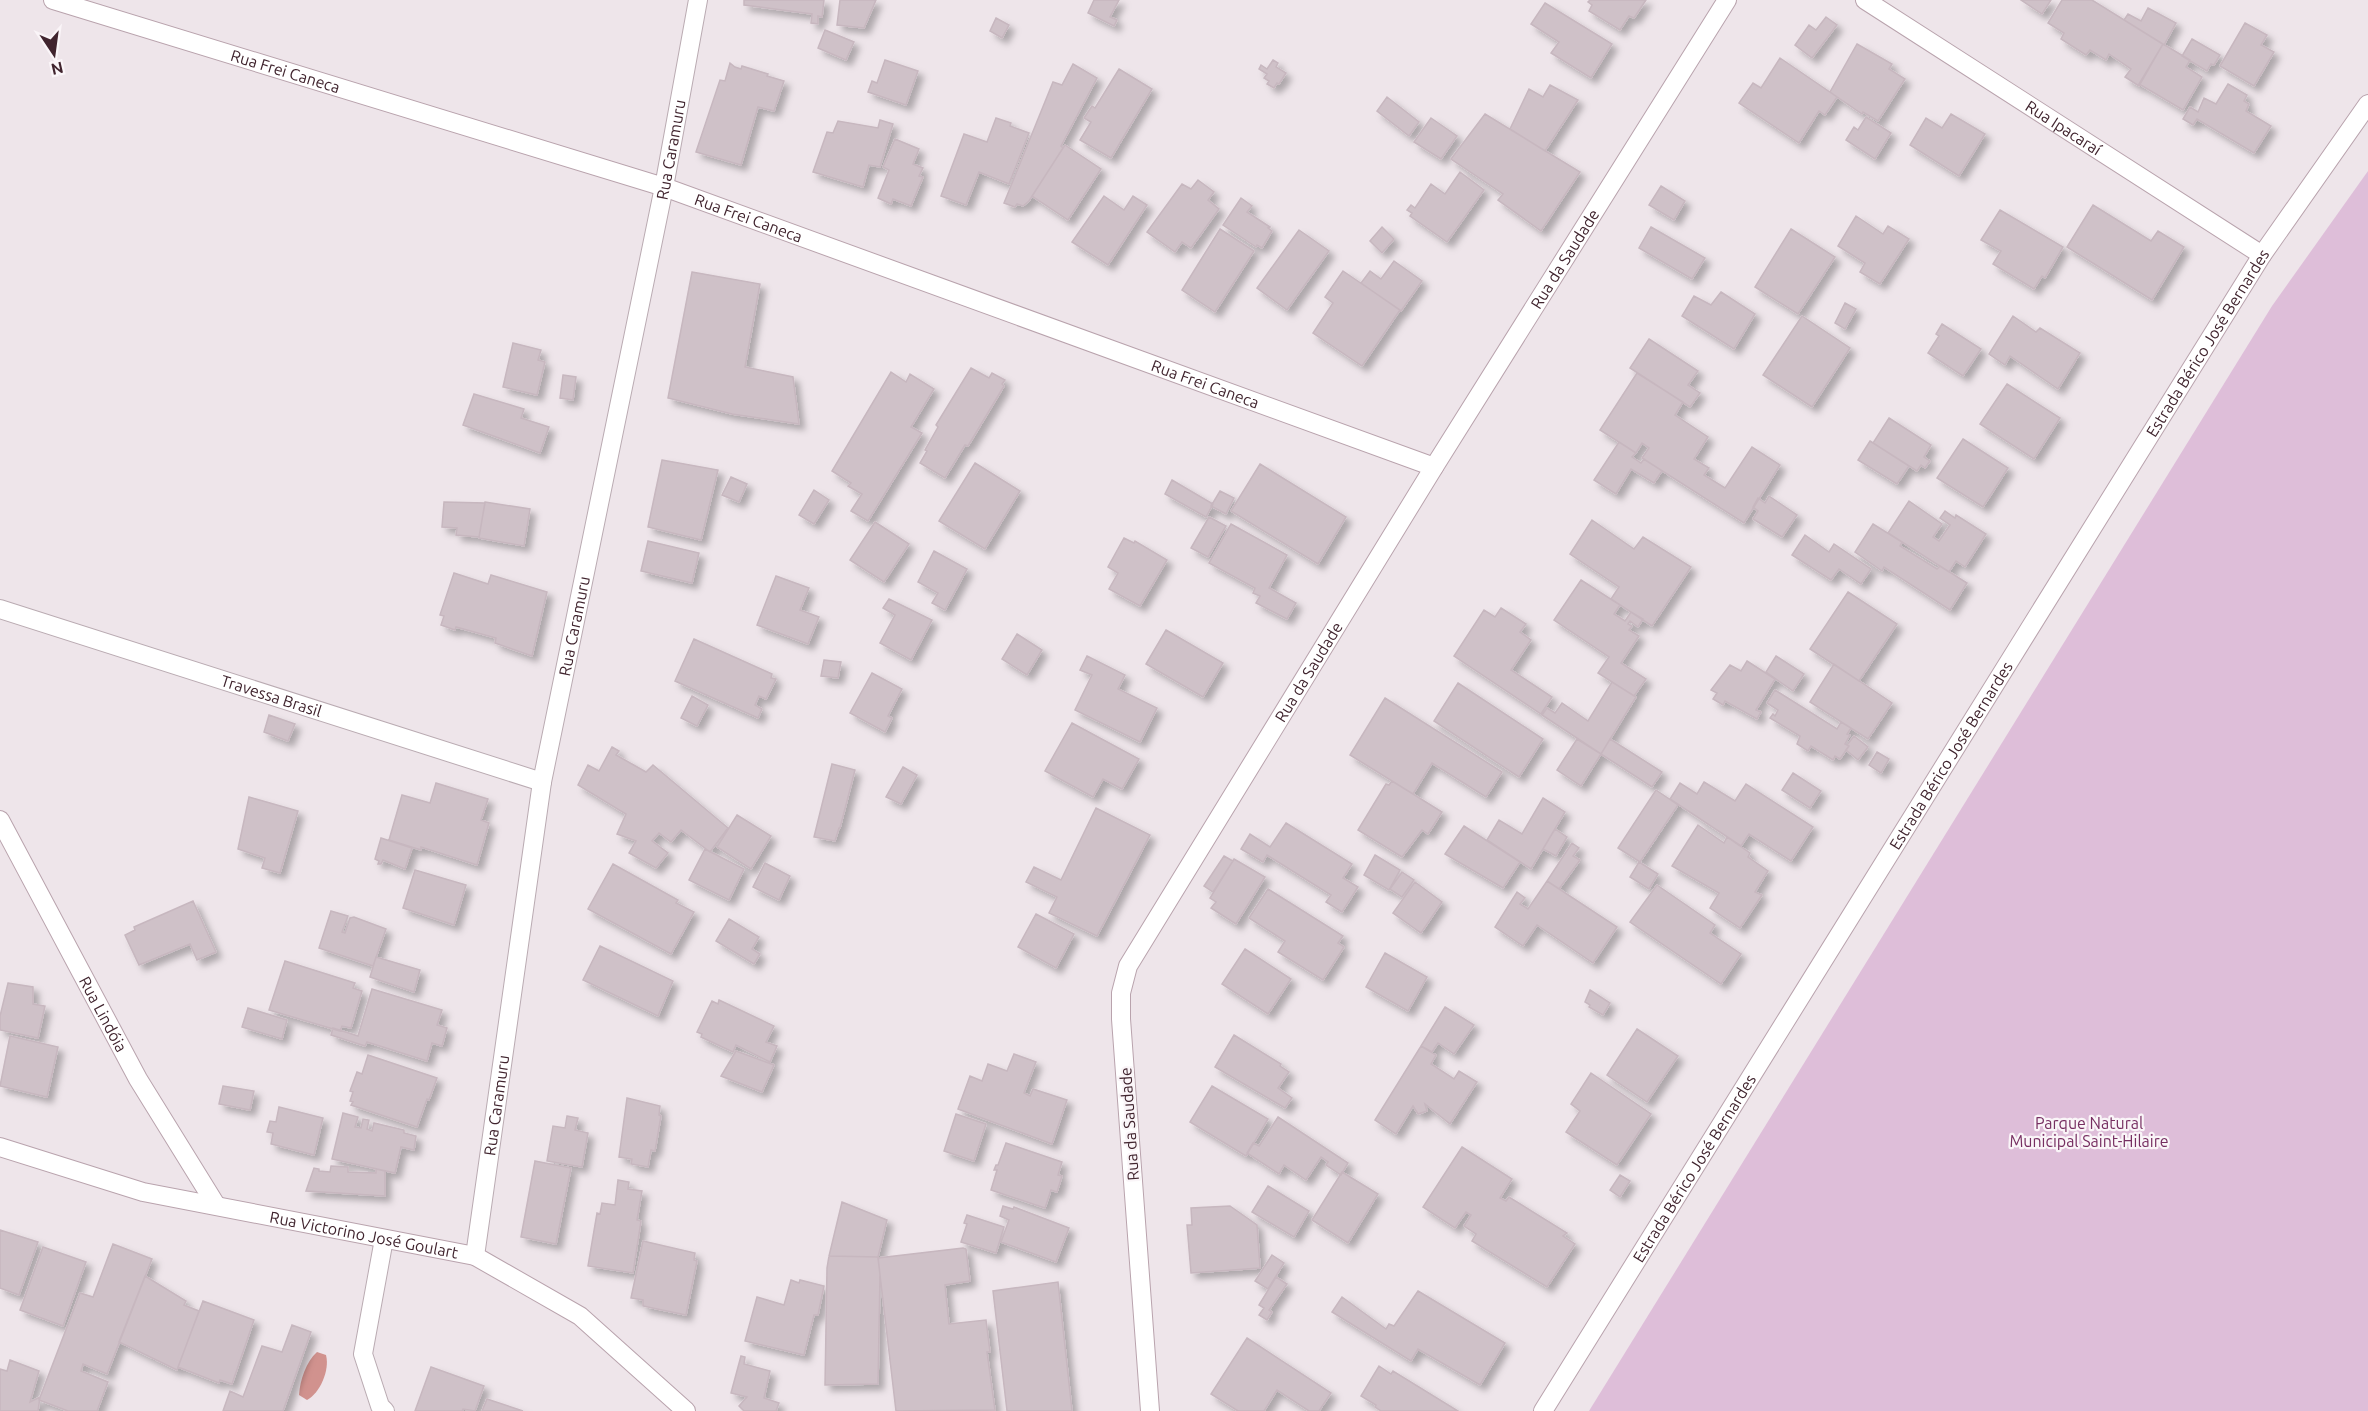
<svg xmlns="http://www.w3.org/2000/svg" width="2368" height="1411" viewBox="0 0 2368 1411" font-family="Ubuntu,sans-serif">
<defs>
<filter id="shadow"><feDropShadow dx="5.5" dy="5.5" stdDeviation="3" flood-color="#0004"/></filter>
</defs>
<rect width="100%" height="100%" fill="#eee5ea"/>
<path fill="#debed9" d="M2368,171V1411H1589L2272,306Z"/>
<path fill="#d1928e" d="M317,1352L326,1355C330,1370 320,1393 307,1400L299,1395C300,1380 306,1362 317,1352Z"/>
<path fill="#cfc1c8" stroke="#c7b7bf" stroke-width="1.5" filter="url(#shadow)" d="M744,0H824L822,17L818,16V24L811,23L812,14L744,5Z
M840,0H876L864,28L837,25Z
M1094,0H1119L1110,17L1117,20L1114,26L1088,13Z
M1590,0H1646L1634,18L1629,16L1620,30L1589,11L1592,5L1588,2Z
M2021,0H2051L2042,14Z
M2062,0H2092L2163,44L2139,86L2125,77L2131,69L2109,54L2106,60L2090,50L2086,55L2061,39L2064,33L2048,23Z
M1545,3L1612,44L1591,78L1551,53L1559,42L1531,24Z
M2148,8L2176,23L2164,45L2124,20L2128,14L2141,21Z
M1826,17L1837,25L1812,58L1795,45L1809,25L1816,30Z
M996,18L1009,25L1002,38L990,31Z
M2245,23L2267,35L2261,45L2274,52L2254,86L2220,66Z
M825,30L854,42L846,60L818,48Z
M2192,39L2220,55L2214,65L2211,64L2207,71L2182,56Z
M1857,44L1892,64L1889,69L1905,79L1878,121L1863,112L1862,114L1830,92Z
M2163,44L2190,60L2186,67L2202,77L2183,110L2139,84Z
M1780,58L1837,97L1825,115L1819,111L1799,143L1739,103L1753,83L1761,88Z
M885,60L918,71L906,105L868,92L872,81L877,83Z
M1273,60L1278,63L1276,67L1286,73L1279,84L1277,83L1274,88L1267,84L1269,81L1264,78L1267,74L1259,69L1261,65L1267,69Z
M730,63L735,67L741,69L742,66L768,74L767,76L784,81L774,111L758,107L741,165L696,152L720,80L725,81Z
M1073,64L1097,78L1061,146L1063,148L1029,201L1023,206L1017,204L1015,207L1004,203L1053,82L1062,85Z
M1119,69L1152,89L1111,158L1080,140L1091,122L1084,118L1092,106L1095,108Z
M2228,84L2247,95L2244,101L2249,104L2246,111L2271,126L2254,153L2197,119L2193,125L2183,119L2190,107L2198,112L2204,98L2216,104Z
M1550,85L1578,100L1545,151L1510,129L1529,89L1543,97Z
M1387,97L1419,122L1409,136L1377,111Z
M1485,114L1580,172L1541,231L1498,200L1503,194L1451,159Z
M1951,114L1985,134L1959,176L1910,145L1926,118L1942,128Z
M1866,117L1891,133L1875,159L1846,140L1854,127L1858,130Z
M996,118L1011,123L1010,126L1029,133L1009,184L979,172L966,205L941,196L964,134L987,142Z
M1431,118L1457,136L1441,159L1414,142Z
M880,120L893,124L880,167L869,165L863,187L813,172L827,132L833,133L838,121L878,128Z
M895,139L919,149L913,164L923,168L919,176L923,177L911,206L893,199L891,204L878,198L889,170L883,167Z
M1065,145L1101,169L1068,220L1032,196Z
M1460,172L1484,190L1447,242L1410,216L1412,213L1407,210L1411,205L1415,208L1431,184L1445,194Z
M1198,180L1214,192L1208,200L1219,209L1191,248L1182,242L1175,252L1147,232L1182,184L1191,189Z
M1661,186L1685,201L1674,220L1649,205Z
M1104,196L1124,210L1133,196L1147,205L1108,265L1072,242Z
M1241,198L1252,206L1247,212L1270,227L1268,228L1272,231L1262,248L1257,245L1256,247L1223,225Z
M2093,205L2151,241L2158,231L2184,247L2152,300L2067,247Z
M2000,210L2063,247L2045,278L2042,276L2034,289L1993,264L2001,251L1981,240Z
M1856,216L1883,234L1888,226L1909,239L1880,284L1860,272L1865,263L1838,246Z
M1382,227L1394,239L1382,253L1370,241Z
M1651,227L1705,258L1692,279L1639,248Z
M1220,229L1254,251L1215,312L1182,290Z
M1791,229L1835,257L1798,314L1755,287Z
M1299,230L1329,251L1287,310L1257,288Z
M1394,261L1422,281L1401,311L1361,283L1370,271L1381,279Z
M1343,271L1400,310L1362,366L1313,333L1333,303L1325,297Z
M692,272L760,284L745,367L793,377L799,424L732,414L668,398Z
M1721,292L1755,314L1734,349L1682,316L1694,296L1711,305Z
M1845,303L1856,309L1845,329L1835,323Z
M1802,316L1850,348L1812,407L1763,375Z
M2013,316L2036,332L2040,328L2080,353L2058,389L2010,356L2005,365L1989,354Z
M1942,324L1981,349L1963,376L1928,353L1939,336L1936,334Z
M1649,339L1698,371L1688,385L1700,393L1690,407L1630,368Z
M513,343L541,350L538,360L545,362L537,395L503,387Z
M971,368L989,378L992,373L1005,380L1002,384L1004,386L968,446L965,445L945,478L920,463L927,451L925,450L938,427L936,425Z
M891,372L906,382L910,374L934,389L911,427L922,433L868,521L851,511L862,494L848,486L851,483L832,471Z
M1637,373L1683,402L1675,415L1708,437L1694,459L1709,468L1704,475L1725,488L1752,447L1780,465L1744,523L1642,458L1649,448L1642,443L1636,453L1600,430Z
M563,375L576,377L573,400L560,398Z
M2007,384L2060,418L2034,459L1980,424Z
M474,394L524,409L521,418L549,427L540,453L463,425Z
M1889,418L1931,445L1924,457L1930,461L1925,468L1921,465L1917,471L1873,443Z
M1963,439L2008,468L1983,507L1937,478Z
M1870,441L1909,466L1897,484L1858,460Z
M1619,442L1636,453L1632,457L1641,463L1644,459L1662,471L1654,483L1631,469L1616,494L1594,480Z
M662,460L718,470L701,540L648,527Z
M975,463L1020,491L985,549L939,521Z
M1260,464L1346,517L1318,564L1231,511Z
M731,477L747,484L739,502L722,495Z
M1172,480L1213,504L1206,517L1165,494Z
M814,490L829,500L814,524L799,515Z
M1220,491L1234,498L1226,514L1211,506Z
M1769,496L1797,515L1782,537L1753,519L1758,511L1753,507L1758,498L1765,503Z
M1909,501L1942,524L1933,537L1939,541L1950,525L1940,518L1945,511L1955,518L1956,515L1986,534L1965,567L1956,561L1949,572L1888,533Z
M444,502L485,503L479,537L456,535L457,528L442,527Z
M485,502L530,509L524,546L479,538Z
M1209,517L1226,526L1208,557L1191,548Z
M1592,520L1634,549L1643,537L1691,567L1652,626L1611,599L1619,587L1570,554Z
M875,522L909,544L884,582L850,560Z
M1231,524L1287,555L1269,588L1296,603L1287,619L1256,603L1260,596L1253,593L1255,588L1209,563Z
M1873,524L1902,542L1900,546L1937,569L1940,566L1967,583L1950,610L1884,567L1882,571L1855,552Z
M1805,535L1829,552L1834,544L1871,569L1861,584L1839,569L1831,580L1792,555Z
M1124,538L1134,543L1135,541L1167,560L1140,606L1109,589L1118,573L1108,567Z
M648,541L699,553L692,583L641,571Z
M934,551L967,569L945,610L932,603L938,593L918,582Z
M454,573L488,584L491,575L547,592L532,656L495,643L496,638L456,627L455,630L441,625L444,616L440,615Z
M776,576L809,588L800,610L819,617L808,644L757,625Z
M1581,580L1620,605L1614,614L1625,621L1631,612L1643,619L1638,627L1630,621L1628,624L1632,626L1629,630L1639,636L1621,663L1646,679L1634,696L1598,673L1609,657L1554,620Z
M1848,592L1897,624L1859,681L1810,649Z
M889,599L932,620L911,660L880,643L895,615L883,608Z
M1501,608L1526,624L1520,632L1531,640L1511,670L1552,697L1541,714L1454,656L1484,610L1495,617Z
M1166,630L1223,663L1203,697L1146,664Z
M1017,634L1042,650L1027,675L1002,659Z
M694,639L772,674L771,678L776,679L766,699L759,696L755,705L762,709L758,718L675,681Z
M1087,656L1125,675L1118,689L1157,708L1140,742L1075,710L1092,675L1080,670Z
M1776,656L1804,674L1793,691L1766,672Z
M824,660L841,662L838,678L821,676Z
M1747,661L1775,679L1756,710L1761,712L1757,719L1725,701L1723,705L1713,699L1717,693L1711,690L1730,665L1741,671Z
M1834,664L1892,703L1868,739L1810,702Z
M872,673L902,689L888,716L892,718L885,732L850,713Z
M1612,682L1636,697L1601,754L1542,715L1547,708L1555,713L1562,703L1588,721Z
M1458,683L1543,739L1519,777L1434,721Z
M1775,690L1837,729L1841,722L1851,728L1847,734L1850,735L1845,744L1849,746L1840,759L1835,756L1833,760L1811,746L1808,751L1797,744L1800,736L1770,718L1773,714L1775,716L1778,710L1767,703Z
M692,696L708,705L697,726L681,718Z
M1385,698L1502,772L1486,797L1432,763L1413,794L1350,755Z
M269,715L295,724L288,741L264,732Z
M1072,723L1139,759L1122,789L1103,779L1093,797L1045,771Z
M1854,736L1868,747L1858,760L1846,750L1849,746L1847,745Z
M1577,739L1601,754L1581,786L1557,770Z
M1610,739L1662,772L1652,787L1601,754Z
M612,747L619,751L616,755L646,772L653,765L728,828L710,852L681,830L671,842L659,833L652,841L668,853L656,868L629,853L636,841L617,834L626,814L578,785L588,765L599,771Z
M1877,752L1889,759L1881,773L1869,765Z
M832,764L855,770L840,828H839L835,841L814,837Z
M903,767L917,775L901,804L886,797Z
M1793,773L1821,791L1810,808L1782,790Z
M1392,781L1442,812L1428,834L1422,830L1402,857L1358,830L1386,784L1389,785Z
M1704,782L1735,801L1746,784L1813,827L1791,861L1749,834L1741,846L1670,799L1680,783L1697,794Z
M436,783L488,799L481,820L489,823L477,865L421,847V850L389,840L402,795L430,803Z
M1656,790L1678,805L1640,862L1618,848Z
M249,797L298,811L280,873L262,868L265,858L238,849Z
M1543,798L1565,812L1531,869L1487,840L1499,820L1522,834Z
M1096,808L1150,835L1097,936L1049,913L1057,897L1026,882L1034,867L1061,880Z
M737,815L771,836L751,869L717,847Z
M1286,823L1352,864L1343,878L1358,887L1342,912L1326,902L1331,895L1267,855L1263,862L1241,849L1250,834L1270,847Z
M1698,825L1724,843L1727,837L1750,853L1748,857L1768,871L1755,892L1762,895L1740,928L1710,908L1719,893L1672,866Z
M1464,826L1520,862L1503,888L1445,854Z
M1555,829L1567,837L1556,856L1543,849Z
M381,838L412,848L405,869L383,860L381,864H378L379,861L375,859Z
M1572,843L1579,848L1573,856L1580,860L1559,889L1547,881Z
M705,849L744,869L729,900L689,880Z
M1375,855L1400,870L1389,890L1364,875Z
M1224,856L1233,861L1213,892L1204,886Z
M1234,859L1265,877L1236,924L1211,908L1216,902L1210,898Z
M1639,862L1658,874L1649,889L1630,877Z
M765,863L790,876L779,900L753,887Z
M613,864L678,900L676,903L694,912L671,954L588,909Z
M415,870L466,885L454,925L403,908Z
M1402,872L1414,880L1402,897L1390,889Z
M1547,881L1617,927L1593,963L1537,925L1523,946L1495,927L1517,892L1525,898L1520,904L1528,909Z
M1415,882L1442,902L1421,933L1393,913Z
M1657,885L1715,925L1710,933L1741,954L1721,984L1630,922Z
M1268,889L1343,936L1338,943L1344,947L1323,980L1278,952L1285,941L1249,918Z
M193,901L216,952L197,960L190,944L139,965L125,935L135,930L134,927Z
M331,911L348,916L342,932L345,933L350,918L354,917L386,929L373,966L319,948Z
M1036,914L1074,934L1056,968L1018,947Z
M729,919L759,937L752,949L760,954L754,964L716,941Z
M600,946L673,981L658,1016L583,980Z
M1245,949L1291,979L1268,1014L1222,984Z
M1385,953L1427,977L1408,1011L1366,987Z
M376,957L420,970L414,992L370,977Z
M285,961L355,983L353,988L362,991L351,1028L342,1026L340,1031L269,1010Z
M8,983L33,987V1004L45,1006L38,1038L0,1030V1016Z
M372,989L442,1010L437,1025L447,1028L442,1046L432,1043L427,1061L367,1042L365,1046L331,1035L333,1028L358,1036Z
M1590,990L1610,1003L1603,1015L1589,1007L1590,1005L1585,1002Z
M719,1000L774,1026L766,1042L777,1046L770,1062L736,1045L733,1052L701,1037L702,1034L697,1032L712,1001L718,1004Z
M1445,1007L1474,1025L1454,1054L1438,1043L1432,1052L1421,1046Z
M248,1008L287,1020L282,1039L242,1027Z
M1637,1029L1678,1056L1647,1102L1607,1075Z
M1234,1035L1281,1064L1280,1066L1289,1072L1278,1088L1292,1098L1285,1108L1215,1067Z
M10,1036L58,1047L47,1097L0,1086Z
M1421,1046L1436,1055L1431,1064L1454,1079L1459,1071L1477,1082L1450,1124L1425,1104L1427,1111L1418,1114L1413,1106L1396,1134L1375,1120Z
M736,1051L774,1065L762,1092L721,1076Z
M1014,1054L1036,1062L1024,1093L1030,1096L1033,1089L1067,1100L1052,1144L958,1109L970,1076L982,1081L988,1064L1007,1071Z
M368,1055L437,1078L429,1100L427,1099L417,1127L351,1105L353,1102L350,1101L353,1092L350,1091L357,1072L362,1074Z
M1591,1073L1651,1114L1617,1165L1566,1132L1580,1111L1571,1104Z
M223,1086L254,1091L250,1110L219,1104Z
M1212,1086L1268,1119L1246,1156L1190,1122Z
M627,1098L660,1106L659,1115L661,1116L655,1151L651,1150L648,1167L631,1164L632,1159L619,1157Z
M279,1107L323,1118L314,1155L271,1144L273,1133L267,1132L270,1121L276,1122Z
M343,1113L358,1117L355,1127L361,1128L363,1119L369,1120L367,1129L372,1131L374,1123L404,1130V1133L416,1136L414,1150L401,1147L395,1173L332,1159Z
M956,1114L986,1124L974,1161L944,1151Z
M567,1116L578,1118L575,1130L588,1133L582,1167L547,1161L553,1126L565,1128Z
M1278,1117L1348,1163L1341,1175L1326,1165L1328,1162L1321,1157L1306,1180L1284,1165L1279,1174L1247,1153L1253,1143L1259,1146Z
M1006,1143L1062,1162L1058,1175L1062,1176L1057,1192L1051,1190L1045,1208L991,1190L997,1170H994L996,1165H998Z
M1462,1147L1512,1179L1500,1198L1506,1201L1509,1197L1567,1233L1563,1236L1575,1244L1547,1287L1472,1241L1476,1234L1464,1226L1471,1215L1466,1212L1455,1228L1423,1207Z
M535,1161L571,1168L556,1244L521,1237Z
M331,1166L348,1167V1172L376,1173V1169L385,1171V1196L306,1191L314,1168L319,1169V1171L330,1172Z
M1342,1172L1378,1194L1348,1243L1312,1220Z
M1620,1175L1630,1181L1620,1197L1610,1190Z
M618,1180L629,1182L628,1189L642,1191L637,1220L641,1221L633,1273L588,1266L597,1213L600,1214L602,1203L615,1205Z
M1268,1186L1309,1211L1294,1237L1252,1212Z
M842,1202L887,1220L878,1257L829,1256Z
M1003,1206L1013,1209L1014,1207L1069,1228L1056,1262L1001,1242L1009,1220L1000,1216Z
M1230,1206L1257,1225L1260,1268L1191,1273L1187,1225H1192L1191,1208Z
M967,1215L1004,1227L996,1253L961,1242L967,1224L964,1223Z
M0,1230L38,1242L19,1295L0,1288Z
M643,1241L695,1253L694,1260L697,1261L686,1315L643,1306V1300L631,1298Z
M113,1244L152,1259L107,1374L83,1364L81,1371L108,1382L97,1411H68L39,1400L80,1293L93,1297Z
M43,1247L86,1262L63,1326L20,1310Z
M963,1248L966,1249L970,1281L945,1285L949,1324L986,1320L990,1352H987L995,1410L896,1411L878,1258Z
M1272,1255L1284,1263L1268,1289L1255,1281Z
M829,1256L878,1257L880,1275L878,1384L825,1385L827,1268Z
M145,1276L186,1301L184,1305L199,1311L177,1370L119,1342Z
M1276,1277L1287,1284L1269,1310L1272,1312L1267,1320L1259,1315L1264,1308L1259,1305Z
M791,1280L799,1283L800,1280L824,1286L818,1315H814L804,1355L745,1341L757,1297L784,1305Z
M1058,1282L1072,1411H1007L993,1291Z
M1418,1291L1505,1343L1480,1385L1418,1349L1411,1361L1332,1312L1342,1297L1386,1329L1389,1324L1394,1326Z
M203,1301L254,1320L232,1384L220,1380L219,1383L178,1367Z
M292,1325L311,1332L283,1411H223L230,1391L243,1397L262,1346L282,1352Z
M1247,1338L1331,1393L1319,1411H1309L1277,1390L1264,1411H1238L1211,1394Z
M741,1356L745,1357L744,1364L770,1371L764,1398L779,1403L776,1411H744L739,1406L747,1397L731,1393Z
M10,1360L39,1371L30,1402L40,1397L38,1411H0V1369L7,1371Z
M1379,1366L1391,1374L1393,1371L1458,1411H1381L1375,1407L1376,1405L1361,1396Z
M431,1367L484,1386L475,1411L463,1409L462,1411H415Z
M487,1399L523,1411H482Z"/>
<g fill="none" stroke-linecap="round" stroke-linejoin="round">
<defs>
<path id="lane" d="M384,1239L363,1354L380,1406L385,1411"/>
<g id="street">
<path id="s1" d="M0,609L542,782"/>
<path id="s2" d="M475,1256L542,782L664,187L698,0"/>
</g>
<g id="secondary">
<path id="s3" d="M53,0L664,187L1434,467"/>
<path id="s4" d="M1865,0L2262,255"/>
<path id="s5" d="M0,820L138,1079L216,1205"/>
<path id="s6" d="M0,1147L143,1192L475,1256L580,1316L686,1411"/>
<path id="s7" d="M1150,1411L1121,1019V993L1128,966L1434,467L1727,0"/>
<path id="s8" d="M1543,1411L2262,255L2368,104"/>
</g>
</defs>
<use href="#lane" stroke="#baabb2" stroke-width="20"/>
<use href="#street" stroke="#baabb2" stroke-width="20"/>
<use href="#secondary" stroke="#b9a3ad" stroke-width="20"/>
<use href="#lane" stroke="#fff" stroke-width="18"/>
<use href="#street" stroke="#fff" stroke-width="18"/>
<use href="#secondary" stroke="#fff" stroke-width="18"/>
</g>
<g text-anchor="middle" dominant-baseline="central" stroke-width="4.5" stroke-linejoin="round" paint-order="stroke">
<g font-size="16" fill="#40242e" stroke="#faf5f8">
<text stroke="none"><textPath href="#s3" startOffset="243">Rua Frei Caneca</textPath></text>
<text stroke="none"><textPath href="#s4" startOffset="236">Rua Ipacaraí</textPath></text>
<text stroke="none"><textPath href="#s2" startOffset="1124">Rua Caramuru</textPath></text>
<text stroke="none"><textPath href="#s3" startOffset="729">Rua Frei Caneca</textPath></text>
<text stroke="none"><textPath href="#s7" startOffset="1278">Rua da Saudade</textPath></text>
<text stroke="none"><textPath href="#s8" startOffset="1258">Estrada Bérico José Bernardes</textPath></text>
<text stroke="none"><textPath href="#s3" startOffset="1215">Rua Frei Caneca</textPath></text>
<text stroke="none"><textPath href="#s2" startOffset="638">Rua Caramuru</textPath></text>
<text stroke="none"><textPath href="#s7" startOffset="792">Rua da Saudade</textPath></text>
<text stroke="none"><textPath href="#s1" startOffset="285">Travessa Brasil</textPath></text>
<text stroke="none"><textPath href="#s8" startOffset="772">Estrada Bérico José Bernardes</textPath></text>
<text stroke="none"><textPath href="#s5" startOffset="220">Rua Lindóia</textPath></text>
<text stroke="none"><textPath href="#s2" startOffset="152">Rua Caramuru</textPath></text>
<text transform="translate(1129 1124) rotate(-94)">Rua da Saudade</text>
<text stroke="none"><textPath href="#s8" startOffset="286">Estrada Bérico José Bernardes</textPath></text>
<text stroke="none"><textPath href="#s6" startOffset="375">Rua Victorino José Goulart</textPath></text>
</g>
<g font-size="16" fill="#762e61" stroke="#faf5f8">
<text x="2089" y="1123">Parque Natural<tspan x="2089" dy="18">Municipal Saint-Hilaire</tspan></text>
</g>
</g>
<g transform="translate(54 54) rotate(167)" stroke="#faf5f8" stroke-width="4.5" paint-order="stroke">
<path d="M0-4.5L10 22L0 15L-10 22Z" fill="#40242e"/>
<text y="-9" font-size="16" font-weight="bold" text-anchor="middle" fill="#40242e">N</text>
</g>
</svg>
